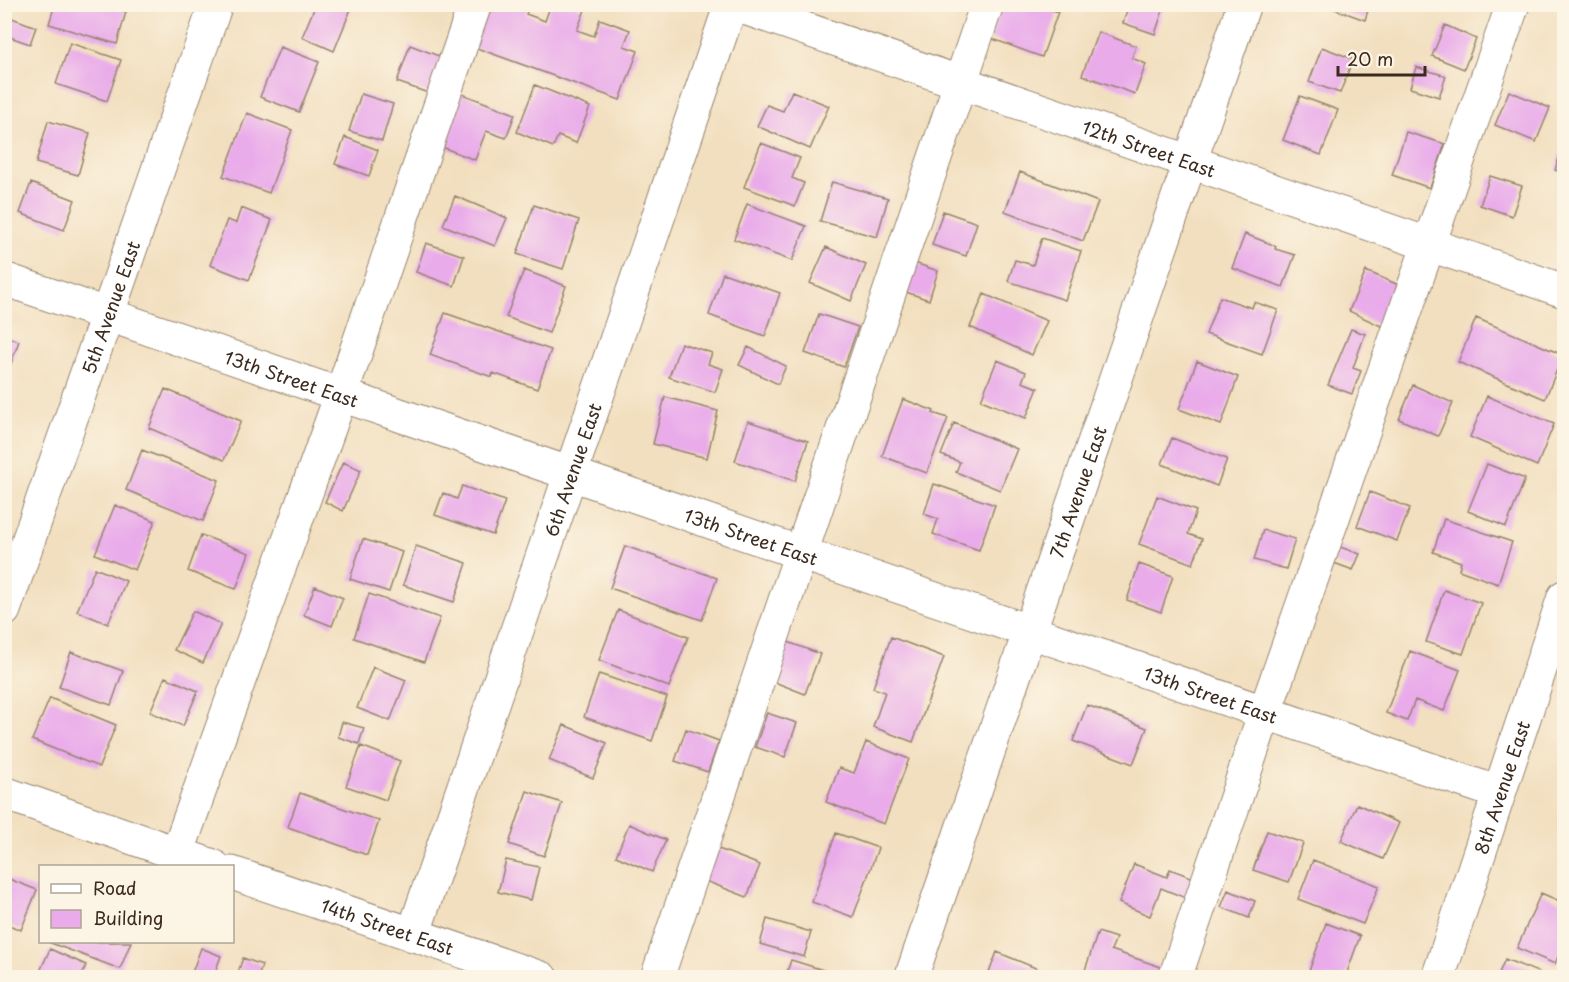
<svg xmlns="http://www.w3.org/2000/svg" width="1569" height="982" viewBox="0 0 1569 982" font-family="'Playpen Sans',sans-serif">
<rect width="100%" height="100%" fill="#fcf5e5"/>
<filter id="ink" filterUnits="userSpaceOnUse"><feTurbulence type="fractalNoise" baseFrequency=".0167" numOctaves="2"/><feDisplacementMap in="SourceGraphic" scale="12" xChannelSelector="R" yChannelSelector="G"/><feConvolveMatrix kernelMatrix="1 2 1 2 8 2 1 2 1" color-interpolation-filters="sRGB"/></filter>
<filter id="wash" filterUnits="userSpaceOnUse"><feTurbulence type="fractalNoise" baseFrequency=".008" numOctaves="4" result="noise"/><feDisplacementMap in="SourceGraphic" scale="24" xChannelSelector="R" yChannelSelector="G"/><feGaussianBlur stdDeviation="1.35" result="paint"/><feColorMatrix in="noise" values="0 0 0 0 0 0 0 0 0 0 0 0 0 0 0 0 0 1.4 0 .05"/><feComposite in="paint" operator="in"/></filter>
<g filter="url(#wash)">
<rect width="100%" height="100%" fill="#f2dfbf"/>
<g id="blocks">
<path fill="#e9abea" d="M55,4H101L126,12L117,44L49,24Z
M316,4H353L334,51L302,37Z
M551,4H571L585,10L577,30L594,36L600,19L630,30L624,46L638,51L620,100L471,46L486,5H530L526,14L545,21Z
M1002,4H1036L1058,12L1042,57L990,38Z
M1129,4H1165L1155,34L1123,23Z
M1321,4H1370L1365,20Z
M4,15L36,27L30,44L4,35Z
M1445,25L1476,39L1464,69L1432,56Z
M1098,32L1136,46L1132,58L1146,64L1135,94L1082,75Z
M70,43L121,60L107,101L56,84Z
M410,45L444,58L431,94L397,82Z
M280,47L319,62L299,112L260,97Z
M1322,47L1353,59L1340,93L1309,82Z
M1416,67L1446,76L1439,97L1410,88Z
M535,85L590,107L576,143L558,136L553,147L517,132Z
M792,91L829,106L810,149L757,126L767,105L783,111Z
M1509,91L1550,108L1536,142L1495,125Z
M457,92L515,114L506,138L486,131L475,160L437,145Z
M361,94L393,104L382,141L349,131Z
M1300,96L1338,110L1321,155L1283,140Z
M247,113L292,130L269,193L223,176Z
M48,121L90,133L78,175L36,163Z
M1406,132L1445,144L1430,188L1392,175Z
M345,137L378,150L369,176L335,164Z
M761,143L800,158L792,178L804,183L795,206L744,187Z
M1564,143V173L1555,170Z
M1020,172L1098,202L1083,241L1005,211Z
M1490,176L1522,186L1512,216L1480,205Z
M832,182L888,198L877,237L820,221Z
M31,183L75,200L64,230L20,213Z
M455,196L507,218L495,246L443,225Z
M747,204L806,226L792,261L734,239Z
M534,205L579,220L563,269L517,254Z
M241,208L272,220L249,280L210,265L227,220L236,223Z
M943,211L977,223L966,256L932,245Z
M1245,234L1276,246L1275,249L1295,255L1283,287L1232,268Z
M1042,238L1081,251L1065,300L1008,281L1015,260L1033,265Z
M426,243L464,256L454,286L416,272Z
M826,247L866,265L851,301L810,283Z
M912,262L938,271L929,300L903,291Z
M524,270L566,286L549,333L506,317Z
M1366,271L1401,286L1383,327L1349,311Z
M723,273L780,293L765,336L709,315Z
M984,294L1047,321L1032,355L970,327Z
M1220,297L1252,308L1254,302L1278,310L1262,354L1206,334Z
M445,313L551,350L537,389L493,373L492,377L430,355Z
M819,314L858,327L844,367L805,353Z
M1476,318L1563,355L1545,399L1458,362Z
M1351,329L1365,334L1353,368L1361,371L1352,394L1328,385Z
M4,336L19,341L5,380H4Z
M681,343L712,353L708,364L723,369L715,392L669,377Z
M748,347L786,366L778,384L739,365Z
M997,360L1026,372L1022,382L1038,388L1026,418L981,400Z
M1197,361L1238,377L1221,425L1179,409Z
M1413,385L1453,403L1438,436L1399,419Z
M165,389L241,421L224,460L149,428Z
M1487,396L1554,424L1537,466L1470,437Z
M665,397L718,411L707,458L653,444Z
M903,399L934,411L933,413L948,418L927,473L882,456Z
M748,421L808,441L795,481L735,461Z
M954,423L1017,449L1000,490L956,472L960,462L941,455Z
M1172,438L1227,459L1217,486L1162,464Z
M142,450L219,480L203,521L126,490Z
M343,462L361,470L343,511L325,502Z
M1487,464L1525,479L1506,527L1468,511Z
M934,484L995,505L979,550L933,534L938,519L924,514Z
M462,486L505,501L493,535L435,515L443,493L457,499Z
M1370,492L1410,508L1397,541L1357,526Z
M1157,496L1196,511L1188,534L1202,539L1193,564L1139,544Z
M115,505L155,521L135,570L95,554Z
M1444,519L1512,542L1498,584L1459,570L1461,562L1433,552Z
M1263,530L1295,539L1286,569L1254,560Z
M201,535L249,553L236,589L188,571Z
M363,539L402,552L389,592L350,579Z
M416,546L467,563L454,602L403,585Z
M625,546L717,578L702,620L610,588Z
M1340,547L1360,554L1353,570L1334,563Z
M1139,564L1173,576L1161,612L1127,600Z
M95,568L126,581L108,624L77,611Z
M315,586L343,598L332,626L304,615Z
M1444,590L1481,603L1463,654L1426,642Z
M369,594L440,618L424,662L354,638Z
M618,610L688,637L669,687L599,660Z
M193,611L221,624L203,663L174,650Z
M891,637L944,657L913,742L873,727L885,692L873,688Z
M788,642L820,654L805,694L772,681Z
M1410,651L1460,670L1444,711L1415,700L1407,721L1386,713Z
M71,652L123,671L111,705L59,687Z
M373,667L406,680L390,721L357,708Z
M599,674L667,697L652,741L584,717Z
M165,677L198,691L183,726L150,712Z
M50,698L116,725L99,767L32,740Z
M1087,705L1147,728L1133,764L1073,741Z
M767,713L797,723L785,757L755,747Z
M342,722L364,728L359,744L338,737Z
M564,725L607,743L593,778L549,760Z
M686,729L719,741L708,772L675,761Z
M866,742L909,759L884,824L826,802L839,768L854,773Z
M361,746L400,761L386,800L346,786Z
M527,791L562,803L544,856L509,844Z
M300,793L379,821L367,855L288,827Z
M1357,804L1399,823L1383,859L1341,841Z
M629,824L666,840L652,872L616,856Z
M1267,831L1303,843L1289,882L1253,870Z
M836,833L878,848L853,917L812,902Z
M716,848L760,865L747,897L703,880Z
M506,860L539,867L531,900L498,892Z
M1313,860L1379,886L1363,924L1298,899Z
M1134,864L1167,877L1170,869L1196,879L1188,899L1161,888L1150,916L1119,903Z
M4,877L37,890L21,930L4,923Z
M1228,890L1255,901L1249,918L1221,907Z
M1541,893L1564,903V941L1555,964L1517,948Z
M767,919L811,932L804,957L760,944Z
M1326,923L1360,936L1345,978H1318L1308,974Z
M1098,932L1116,938L1111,950L1161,967L1157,978H1097L1084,973Z
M48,942H131L120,969Z
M201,948L221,956L213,978H190Z
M50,949L86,965L81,978H37Z
M997,952L1038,969L1034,978H987Z
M243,958L262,965L258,978H236Z
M1505,959L1545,975L1543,978H1497Z
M791,960L833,973L831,978H785Z"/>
</g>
</g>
<g filter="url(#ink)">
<use href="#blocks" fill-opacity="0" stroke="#96846e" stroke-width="1.5"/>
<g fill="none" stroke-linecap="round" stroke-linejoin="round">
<defs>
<g id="minor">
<path id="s1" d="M733,4L1564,291"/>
<path id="s2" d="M4,279L1499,793"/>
<path id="s3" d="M4,610L216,4"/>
<path d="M4,793L213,866"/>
<path d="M177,854L341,395L475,4"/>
<path id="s4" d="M232,873L541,978"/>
<path id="s5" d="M413,935L731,4"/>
<path d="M657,978L987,4"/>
<path id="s6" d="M911,978L1244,4"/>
<path d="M1175,978L1265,712L1513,4"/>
<path id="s7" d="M1438,978L1564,597"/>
</g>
</defs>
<use href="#minor" stroke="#96846e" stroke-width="35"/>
<use href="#minor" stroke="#fff" stroke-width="33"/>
</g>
</g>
<g text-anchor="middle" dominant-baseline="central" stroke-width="5" stroke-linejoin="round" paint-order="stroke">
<g font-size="18" fill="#3b2a1e" stroke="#fcf5e5">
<text stroke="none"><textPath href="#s1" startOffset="440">12th Street East</textPath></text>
<text stroke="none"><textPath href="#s3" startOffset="321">5th Avenue East</textPath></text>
<text stroke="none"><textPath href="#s2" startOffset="304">13th Street East</textPath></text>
<text stroke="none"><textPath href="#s5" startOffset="492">6th Avenue East</textPath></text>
<text stroke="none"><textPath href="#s6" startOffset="514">7th Avenue East</textPath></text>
<text stroke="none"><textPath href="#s2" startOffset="790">13th Street East</textPath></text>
<text stroke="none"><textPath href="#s2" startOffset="1276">13th Street East</textPath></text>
<text stroke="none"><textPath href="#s7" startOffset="201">8th Avenue East</textPath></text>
<text stroke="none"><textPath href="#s4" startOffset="164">14th Street East</textPath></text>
</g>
</g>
<rect width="1569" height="982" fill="none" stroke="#fcf5e5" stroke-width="24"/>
<rect x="39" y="865" width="195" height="78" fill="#fcf5e5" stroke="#afa495" stroke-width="1.5"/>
<rect x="51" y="884" width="30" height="9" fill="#ffffff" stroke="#afa495" stroke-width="1.5"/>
<text x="93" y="895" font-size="18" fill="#3b2a1e">Road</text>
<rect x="51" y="910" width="30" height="18" fill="#e9abea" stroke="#afa495" stroke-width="1.5"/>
<text x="93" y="925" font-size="18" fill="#3b2a1e">Building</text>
<path d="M1338 66v9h87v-9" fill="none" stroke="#3b2a1e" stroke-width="3"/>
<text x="1347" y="66" font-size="18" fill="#3b2a1e" stroke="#fcf5e5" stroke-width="4.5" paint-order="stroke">20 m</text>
</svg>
